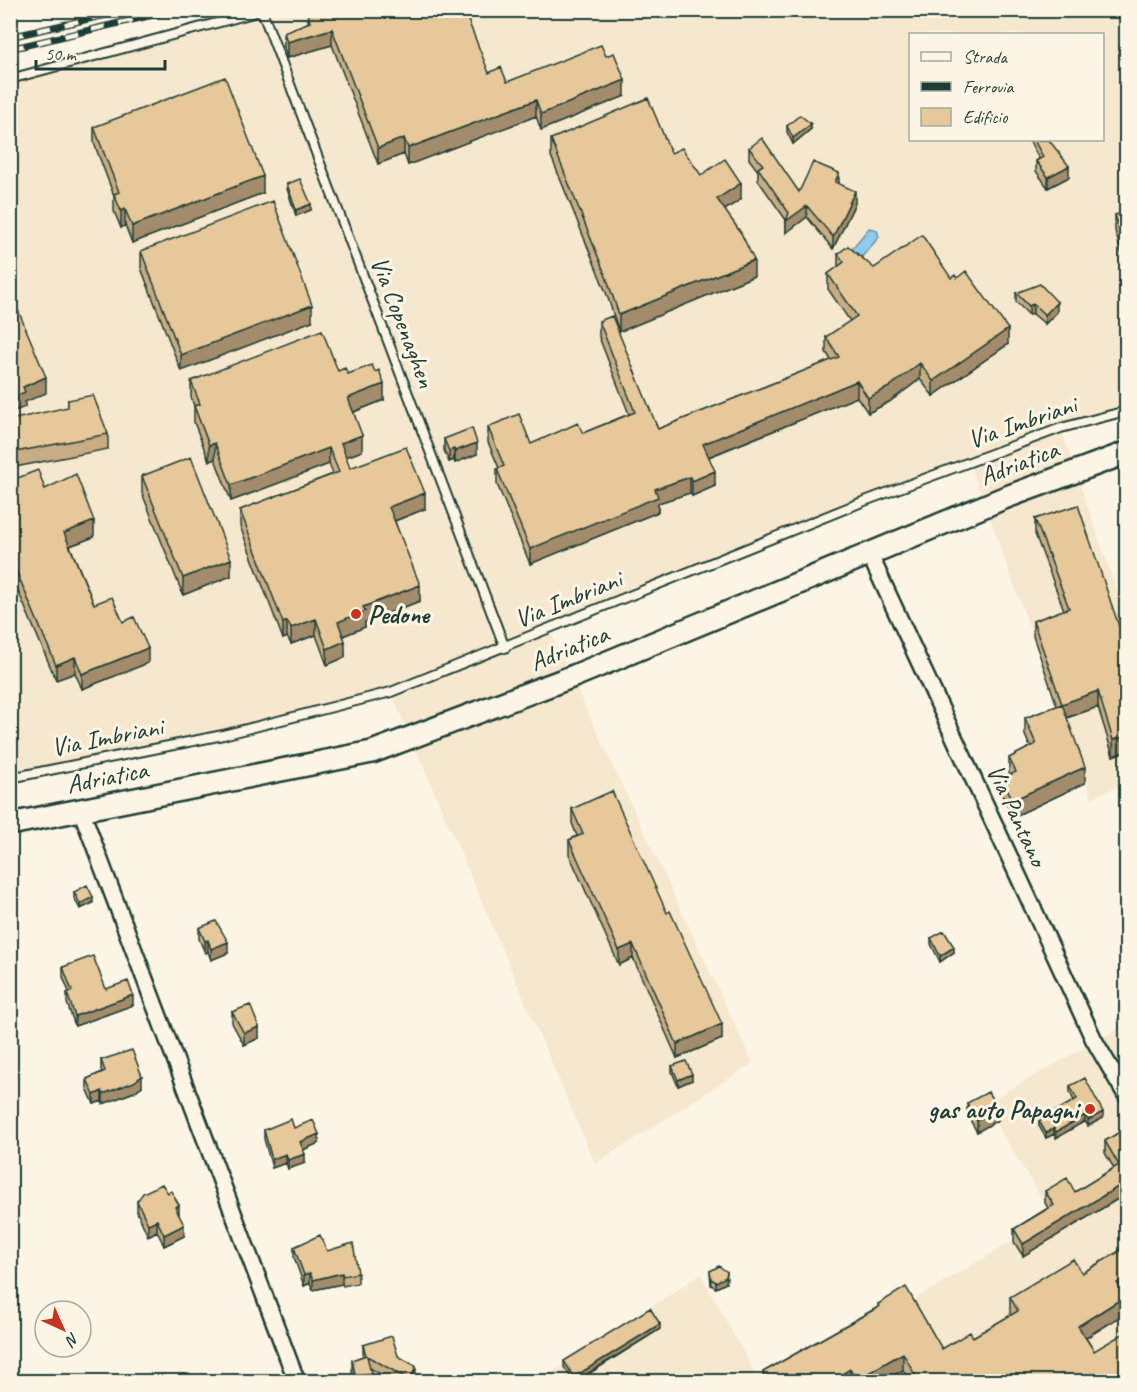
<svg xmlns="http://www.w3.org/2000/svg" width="1137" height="1392" viewBox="0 0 1137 1392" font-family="Caveat,sans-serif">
<rect width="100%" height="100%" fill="#fcf5e5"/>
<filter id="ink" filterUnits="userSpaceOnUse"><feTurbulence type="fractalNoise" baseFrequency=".0167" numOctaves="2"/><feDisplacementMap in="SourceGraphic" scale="12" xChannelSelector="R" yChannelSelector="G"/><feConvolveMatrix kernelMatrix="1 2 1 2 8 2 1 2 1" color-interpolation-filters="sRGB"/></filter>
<g filter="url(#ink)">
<path fill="#f6e8ce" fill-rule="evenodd" d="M264,11H1126V411L1061,429L1126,617V783L1092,798L969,462L549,630L753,1063L595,1164L391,692L223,735L11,778V79ZM910,34H1102V140H910Z
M1126,1024V1381L775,1382L1053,1217L984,1104Z
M701,1274L759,1381L537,1382Z"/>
<path fill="#8fcbef" stroke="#6292a4" stroke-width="1.5" d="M869,228L877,230L879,237L860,259L850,251Z"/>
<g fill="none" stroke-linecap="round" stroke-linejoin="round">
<defs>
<path id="service" d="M262,11L505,648
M10,79L264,10
M10,778L223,735L391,692L862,502L1061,428L1126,411"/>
<path id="minor" d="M869,553L1094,1040L1126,1095
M81,810L297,1382"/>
<path id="secondary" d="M10,824L372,752L574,676L1004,498L1126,453"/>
</defs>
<use href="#service" stroke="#1f3d34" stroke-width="12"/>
<use href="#minor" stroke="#1f3d34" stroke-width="20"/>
<use href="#secondary" stroke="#1f3d34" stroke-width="26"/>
<use href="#service" stroke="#fcf5e5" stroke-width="8"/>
<use href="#minor" stroke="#fcf5e5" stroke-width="15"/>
<use href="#secondary" stroke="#fcf5e5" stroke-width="21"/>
<defs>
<path id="rail" d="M10,37L128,10
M10,49L174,10"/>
</defs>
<use href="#rail" stroke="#1f3d34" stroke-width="7"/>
<use href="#rail" stroke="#fcf5e5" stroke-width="4.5" stroke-dasharray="14" stroke-linecap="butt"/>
</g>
<path fill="#c7ac84" stroke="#1f3d34" stroke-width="1.5" d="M437,13L489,73L507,82L625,96L541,130L536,116L408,165L404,154L378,164L332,45L287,58L284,48V32L308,23V15Z
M787,126L811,129L793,144L787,132Z
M94,127L263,193L132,243L125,225L121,228L114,211V196L94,143Z
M551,139L671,153L701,175L741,199L725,210L754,276L619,332L607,295L551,156Z
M1029,140H1049L1069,177L1048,188L1036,171V161L1039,159Z
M749,148L799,192L839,184L855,203L833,249L807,217L786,233V220L758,180V171L749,159Z
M287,184L311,210L296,216L287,189Z
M1126,212V269L1115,231V215Z
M141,251L312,321L181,371L141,268Z
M838,254L874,268L951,278L1008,344L933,396L920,379L889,402L868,413L857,397L709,457L715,486L692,496L690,493L658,503V512L530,564L497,484V469L499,468L488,442V427L531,444L583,433L629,414L599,337V321L658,429L831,360L826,352V337L850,321L828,289V274L838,267Z
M1016,293L1057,312L1045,324L1033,314L1029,315L1016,302Z
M338,371L348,374L384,400L354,412L362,451L346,457L350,468L425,509L395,521L420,601L365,622V627L343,636L345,657L327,665L316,635L291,644L287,637L283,639L240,526V510L333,474L329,464L231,501L215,459L209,461L194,422V406L191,397V381Z
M68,400L108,434V449L10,468V420L68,408Z
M444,439L477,454L455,463L454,460L449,462L444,450Z
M142,476L231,576L183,595L142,493Z
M10,481L45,489L94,537L70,546L94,604L123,622L148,663L82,689L75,673L56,680L10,572Z
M1035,519L1126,647V751L1113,756L1098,707L1067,718L1085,783L1013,817L1002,795V779L1009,775V758L1030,747L1025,735V718L1057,706L1033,636V621L1064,610L1035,534Z
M572,809L667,913L722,1039L677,1058L633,958L619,965L569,854V840L577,836L572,823Z
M74,892L93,903L80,909L74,898Z
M199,928L228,953L211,960L208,952L205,953L199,939Z
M931,938L954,952L940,962L931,944Z
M63,967L106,989L133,1005L75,1026L67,1003V993L69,992L63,977Z
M232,1012L259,1038L244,1045L232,1023Z
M101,1060L142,1086L134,1092L103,1104L102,1101L94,1104L87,1088V1079L102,1072L101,1070Z
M672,1066L692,1080L678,1086L672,1072Z
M1070,1086L1103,1118L1088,1126L1085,1121L1056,1138L1054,1134L1046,1138L1039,1126V1121L1074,1101L1070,1092Z
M967,1103L998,1120L977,1132L967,1115Z
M294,1128L319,1143L303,1150L305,1163L288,1169L286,1163L272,1168L264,1139V1130Z
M1126,1128V1194L1023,1256L1014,1242V1229L1048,1208L1045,1203V1191L1075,1192L1114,1168L1105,1153V1141Z
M137,1201L179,1215L184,1236L164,1246L157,1231L148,1236L137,1212Z
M1126,1245V1294L1125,1295L1126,1313L1086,1338L1094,1351L1126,1382H910L903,1370L882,1382H763V1372L878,1307V1304L942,1349L973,1337L1011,1315L1010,1313V1297L1082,1273L1121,1250V1248Z
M294,1247L327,1251L358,1273V1283L343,1286L342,1284L313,1290L310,1283L304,1286L294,1257Z
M710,1271L727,1278L726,1283L716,1288L711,1285Z
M660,1329L576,1382H574L564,1367V1361Z
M363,1345L398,1356L416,1377L414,1382H394L370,1368L371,1382H354L352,1371V1360L363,1356Z"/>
<path fill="#a28c6c" stroke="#1f3d34" stroke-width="1.5" d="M332,29V45L287,58V42Z
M625,80V96L541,130V114Z
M536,100V116L408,165V148Z
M811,124V129L793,144V138Z
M404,138V154L378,164V148Z
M1069,166V177L1048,188V177Z
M839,173V185L835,182Z
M263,176V193L132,243V226Z
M741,183V199L717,215V199Z
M855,191V203L833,249V237Z
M311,204V210L296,216V210Z
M807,206V217L786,233V221Z
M125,209V225L121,228V211Z
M754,260V276L619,332V315Z
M1057,302V312L1045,324V315Z
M1033,304V314L1029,315V306Z
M312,305V321L181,371V355Z
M1008,329V344L933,396V381Z
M920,363V379L889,402L868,413V398Z
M46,377V393L25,402V407L10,413V398L23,387Z
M857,381V397L703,459V444Z
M384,384V400L348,414V398Z
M362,435V451L341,459V443Z
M215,443V459L209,461V445Z
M477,443V454L455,463V451Z
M329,448V464L231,501V485Z
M454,449V460L449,462V451Z
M715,471V486L692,496V481Z
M690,477V493L658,503V512L530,564V549L655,489Z
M425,493V509L389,523V507Z
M94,521V537L64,548V533Z
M231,559V576L183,595V578Z
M420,585V601L365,622V627L338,638V622L363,607Z
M316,619V635L291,644V628Z
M287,621V637L283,639V623Z
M345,641V657L327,665V649Z
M148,648V663L82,689V674Z
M75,657V673L56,680V665Z
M1098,691V707L1062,719V704Z
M1126,736V751L1113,756V740Z
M1085,767V783L1013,817V800Z
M93,897V903L80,909V904Z
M208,940V952L205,953V941Z
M228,942V953L211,960V949Z
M633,944V958L619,965V950Z
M954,947V952L940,962V956Z
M133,995V1005L75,1026V1016Z
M722,1024V1039L677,1058V1044Z
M259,1027V1038L244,1045V1033Z
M692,1074V1080L678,1086V1080Z
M142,1076V1086L134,1092L103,1104V1094Z
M102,1091V1101L94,1104V1095Z
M998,1109V1120L977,1132V1121Z
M1103,1112V1118L1088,1126V1120Z
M1085,1115V1121L1056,1138V1132Z
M1054,1128V1134L1046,1138V1133Z
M319,1134V1143L300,1151V1142Z
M286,1154V1163L272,1168V1159Z
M305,1154V1163L288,1169V1160Z
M1126,1182V1194L1023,1256V1244Z
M179,1205V1216L175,1207Z
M157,1220V1231L148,1236V1224Z
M184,1225V1236L164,1246V1235Z
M727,1272L726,1283L716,1288V1282Z
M310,1273V1283L304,1286V1275Z
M342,1273V1284L313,1290V1280Z
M1126,1278V1294L1117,1299V1283Z
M1126,1296V1313L1078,1342V1326Z
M660,1324V1329L574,1382V1377Z
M903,1353V1370L882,1382H856V1380Z
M416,1366V1377L414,1382H410Z
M850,1369V1382H829Z
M371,1373V1382H356V1378Z
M1106,1376V1382H1097Z"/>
<path fill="#e7c89a" stroke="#1f3d34" stroke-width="1.5" d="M322,10H436L437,13L443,10H464L489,73L501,67L507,82L601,45L606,56L614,53L625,80L541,114L536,100L408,148L404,138L378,148L332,29L287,42L284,32L310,22L308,15Z
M225,77L263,176L132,226L125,209L121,211L114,194L119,192L94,127Z
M648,98L671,153L682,148L701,175L725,159L741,183L717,199L741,233L754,260L619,315L607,279L551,139Z
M800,115L811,124L793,138L787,126Z
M762,138L799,192L813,162L839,173L835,182L855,191L833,237L807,206L786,221L789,213L758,168L763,165L749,148Z
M1034,140H1049L1069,166L1048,177L1036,161L1043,157Z
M300,179L311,204L296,210L287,184Z
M273,201L312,305L181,355L141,251Z
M1126,212V252L1115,215Z
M922,235L951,278L955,275L957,278L966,271L1008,329L933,381L920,363L889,387L868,398L857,381L703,444L715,471L692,481L690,477L655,489L658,497L530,549L497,469L504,466L488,427L519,414L531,444L578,423L583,433L635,412L599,321L612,316L658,429L839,357L826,337L857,316L828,274L844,262L838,254L848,246L874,268Z
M1040,284L1057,302L1045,315L1033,304L1029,306L1016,293Z
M10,291L46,377L23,387L25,392L10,398Z
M322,330L338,371L345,368L348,374L372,365L375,372L379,370L384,384L348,398L362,435L341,443L350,468L406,447L425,493L389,507L420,585L363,607L365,611L338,622L345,641L327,649L316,619L291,628L287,621L283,623L240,510L339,472L329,448L231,485L215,443L209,445L194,406L200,404L191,381Z
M93,395L108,434L10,453V420L68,407V400Z
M472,428L477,443L455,451L454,449L449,451L444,439Z
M191,457L231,559L183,578L142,476Z
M38,470L45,489L76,474L94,521L64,533L94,604L112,597L123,622L134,617L148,648L82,674L75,657L56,665L10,556V481Z
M1078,505L1126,647V736L1113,740L1098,691L1062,704L1033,621L1069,608L1035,519Z
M1062,704L1085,767L1013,800L1002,779L1016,772L1009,758L1036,744L1025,718Z
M612,791L667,913L670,911L722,1024L677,1044L633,944L619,950L569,840L583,834L572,809Z
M87,885L93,897L80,904L74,892Z
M216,921L228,942L211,949L208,940L205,941L199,928Z
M944,931L954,947L940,956L931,938Z
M93,956L106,989L128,981L133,995L75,1016L67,993L72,991L63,967Z
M250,1005L259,1027L244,1033L232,1012Z
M132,1050L142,1076L134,1082L103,1094L102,1091L94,1095L87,1079L105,1071L101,1060Z
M686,1061L692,1074L678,1080L672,1066Z
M1085,1078L1103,1112L1088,1120L1085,1115L1056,1132L1054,1128L1046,1133L1039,1121L1077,1099L1070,1086Z
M988,1092L998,1109L977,1121L967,1103Z
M291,1119L294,1128L313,1120L319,1134L300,1142L305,1154L288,1160L286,1154L272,1159L264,1130Z
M1126,1128V1182L1023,1244L1014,1229L1054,1205L1045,1191L1067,1178L1075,1192L1119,1165L1105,1141Z
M162,1184L168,1193L171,1191L179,1205L175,1207L184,1225L164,1235L157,1220L148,1224L137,1201L143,1193Z
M320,1235L327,1251L353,1243L358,1273L343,1276L342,1273L313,1280L310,1273L304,1275L294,1247Z
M1126,1245V1278L1117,1283L1126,1296L1078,1326L1094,1351L1126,1332V1382H1109L1106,1376L1097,1382H919L903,1353L856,1380L850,1369L829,1382H768L763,1372L879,1307L878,1304L906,1287L942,1349L970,1332L973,1337L1018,1311L1010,1297L1073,1259L1082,1273L1122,1250L1121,1248Z
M719,1266L727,1272L726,1277L716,1282L711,1279L710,1271Z
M650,1308L660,1324L574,1377L564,1361Z
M392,1336L398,1356L416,1366L410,1380L367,1356L371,1373L356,1378L352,1360L366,1355L363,1345Z"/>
</g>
<g fill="#c8321e" stroke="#fcf5e5" stroke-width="2">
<circle cx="356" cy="614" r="6"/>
<circle cx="1090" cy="1109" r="6"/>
</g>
<g text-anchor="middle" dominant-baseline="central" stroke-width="6" stroke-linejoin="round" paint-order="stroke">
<g font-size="26" fill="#1f3d34" stroke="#fcf5e5">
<text transform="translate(403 322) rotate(69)">Via Copenaghen</text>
<text transform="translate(1022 422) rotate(-19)">Via Imbriani</text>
<text transform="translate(1019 463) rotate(-21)">Adriatica</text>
<text transform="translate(568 599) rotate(-22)">Via Imbriani</text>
<text transform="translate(569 648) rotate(-22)">Adriatica</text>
<text transform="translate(107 737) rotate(-11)">Via Imbriani</text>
<text transform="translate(107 777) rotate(-11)">Adriatica</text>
<text transform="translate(1017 815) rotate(65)">Via Pantano</text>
</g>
<g font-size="26" font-weight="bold" fill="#1f3d34" stroke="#fcf5e5" text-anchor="start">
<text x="368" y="614">Pedone</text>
<text x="1078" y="1109" text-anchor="end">gas auto Papagni</text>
</g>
</g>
<rect width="1137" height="1392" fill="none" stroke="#fcf5e5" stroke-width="36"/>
<rect x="18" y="18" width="1101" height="1356" fill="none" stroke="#1f3d34" stroke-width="2" filter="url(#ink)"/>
<rect x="909" y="33" width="195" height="108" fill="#fcf5e5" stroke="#a4ab9e" stroke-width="1.5"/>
<rect x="921" y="52" width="30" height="9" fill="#fcf5e5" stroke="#a4ab9e" stroke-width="1.5"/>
<text x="963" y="63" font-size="18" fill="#1f3d34">Strada</text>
<rect x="921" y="82" width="30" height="9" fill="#1f3d34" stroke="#a4ab9e" stroke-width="1.5"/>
<text x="963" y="93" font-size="18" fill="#1f3d34">Ferrovia</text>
<rect x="921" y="108" width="30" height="18" fill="#e7c89a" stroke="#a4ab9e" stroke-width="1.5"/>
<text x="963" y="123" font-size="18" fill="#1f3d34">Edificio</text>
<g transform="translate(63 1329) rotate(135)"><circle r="28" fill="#fcf5e5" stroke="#a4ab9e" stroke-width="1.5"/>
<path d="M0-4.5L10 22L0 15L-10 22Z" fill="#c8321e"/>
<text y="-9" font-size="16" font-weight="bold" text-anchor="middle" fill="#1f3d34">N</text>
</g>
<path d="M36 60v9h129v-9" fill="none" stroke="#1f3d34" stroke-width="3"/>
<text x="45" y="60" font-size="18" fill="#1f3d34" stroke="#fcf5e5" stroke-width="4.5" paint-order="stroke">50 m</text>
</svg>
